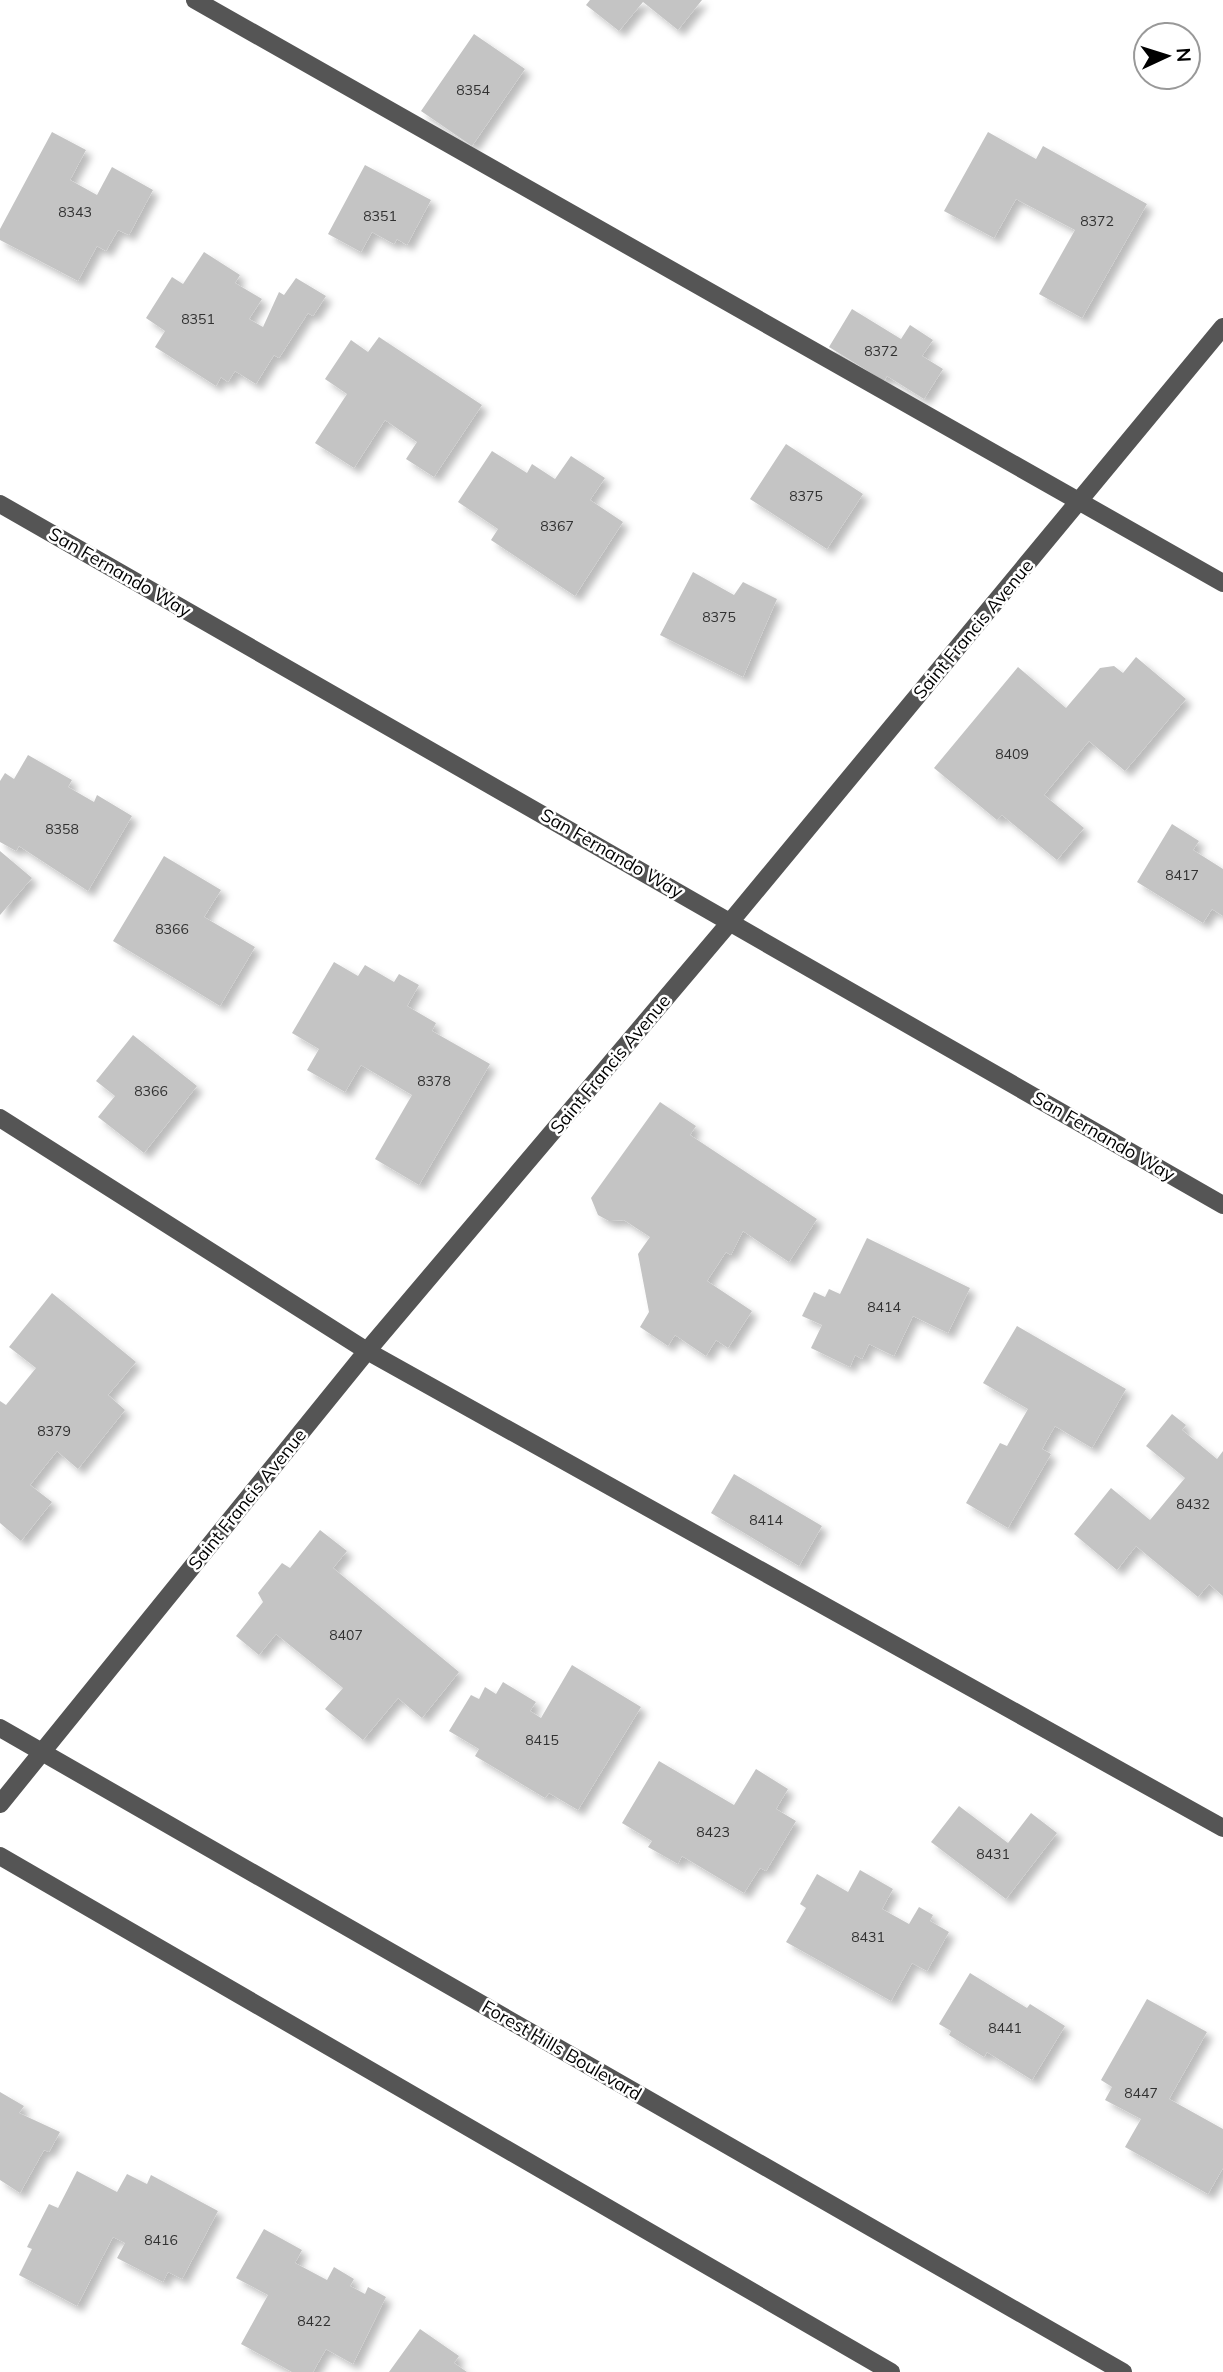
<svg xmlns="http://www.w3.org/2000/svg" width="1223" height="2372" viewBox="0 0 1223 2372" font-family="Mulish,sans-serif">
<defs>
<filter id="shadow"><feDropShadow dx="6" dy="6" stdDeviation="3.5" flood-color="#0004"/></filter>
</defs>
<rect width="100%" height="100%" fill="#fff"/>
<path fill="#c4c4c4" filter="url(#shadow)" d="M590,0H702L678,30L643,2L619,31L586,5Z
M474,34L525,69L472,146L421,111Z
M52,132L86,150L70,180L97,195L112,167L153,190L129,235L118,230L106,251L97,246L78,281L0,240V229Z
M988,132L1036,159L1043,146L1147,204L1082,318L1039,294L1075,230L1016,199L994,238L944,211Z
M365,165L431,200L407,245L397,239L394,244L372,232L361,252L328,234Z
M204,252L240,275L235,283L262,299L249,319L263,327L279,292L284,295L296,278L326,296L313,316L308,313L279,358L274,355L256,384L235,371L228,382L221,377L216,386L155,347L165,331L146,318L172,277L183,284Z
M852,309L901,339L910,325L933,340L922,356L943,369L924,399L887,376L884,381L829,347Z
M379,337L482,405L434,477L406,459L417,442L385,420L354,468L315,443L347,394L325,379L351,340L368,352Z
M786,444L863,494L827,549L750,499Z
M492,451L527,473L532,464L555,479L571,456L605,478L590,500L623,522L575,596L491,540L498,529L458,502Z
M693,572L734,595L743,582L777,599L743,677L660,635Z
M1136,657L1186,699L1125,771L1089,741L1044,795L1084,828L1057,860L1002,815L997,820L934,768L1018,667L1066,708L1100,668L1114,666L1123,673Z
M28,755L72,780L68,787L94,802L97,795L132,816L88,891L19,846L16,851L0,842V781L5,773L14,779Z
M1172,824L1199,841L1193,850L1223,869V916L1212,909L1203,923L1137,882Z
M0,851L32,878L0,915Z
M164,856L221,890L204,917L255,947L220,1006L113,941Z
M334,962L358,976L365,965L394,982L399,974L419,985L407,1006L436,1023L432,1031L490,1064L419,1185L375,1159L412,1095L361,1065L345,1092L307,1070L319,1049L292,1033Z
M133,1035L197,1086L144,1153L98,1117L115,1096L96,1081Z
M660,1102L696,1126L690,1135L817,1219L789,1262L743,1231L731,1255L726,1252L707,1281L752,1311L728,1348L716,1340L706,1356L675,1335L668,1346L640,1327L649,1312L638,1254L650,1237L624,1220L609,1221L598,1215L591,1198Z
M867,1238L970,1288L948,1333L913,1316L894,1356L869,1344L862,1359L855,1355L850,1367L811,1348L822,1325L802,1316L814,1292L825,1297L829,1289L840,1294Z
M52,1293L136,1362L108,1395L125,1410L78,1469L57,1451L30,1485L52,1502L21,1541L0,1523V1401L6,1405L36,1368L9,1347Z
M1017,1326L1126,1389L1092,1448L1055,1426L1042,1449L1051,1454L1008,1528L966,1503L1000,1443L1007,1446L1028,1409L983,1383Z
M1172,1414L1186,1425L1182,1430L1217,1459L1223,1451V1596L1209,1584L1198,1597L1136,1546L1117,1570L1074,1534L1111,1488L1150,1520L1185,1478L1146,1446Z
M734,1474L822,1526L799,1566L711,1513Z
M320,1530L347,1551L333,1568L459,1672L422,1718L398,1698L363,1740L325,1709L343,1688L276,1634L259,1655L236,1636L263,1602L258,1593L282,1563L290,1568Z
M572,1665L641,1707L578,1810L549,1793L545,1798L475,1756L479,1749L449,1731L471,1695L479,1699L485,1687L496,1694L503,1682L536,1702L530,1711L541,1718Z
M659,1761L734,1805L756,1769L788,1789L776,1809L796,1821L766,1871L760,1868L744,1893L682,1856L678,1864L648,1847L652,1841L622,1823Z
M959,1806L1008,1843L1031,1813L1057,1833L1006,1899L931,1842Z
M860,1870L893,1889L882,1909L909,1924L919,1907L933,1915L930,1921L949,1932L927,1971L912,1963L891,2001L786,1942L806,1908L800,1904L817,1874L848,1892Z
M970,1973L1027,2008L1030,2004L1065,2026L1032,2080L987,2052L984,2057L949,2035L951,2031L939,2024Z
M1147,1999L1207,2032L1169,2099L1223,2129V2168L1208,2194L1125,2147L1141,2119L1105,2100L1112,2087L1101,2080Z
M0,2092L24,2106L19,2113L60,2132L49,2152L44,2150L20,2193L0,2180Z
M77,2171L117,2192L127,2174L147,2184L151,2175L218,2211L182,2279L168,2272L163,2282L117,2258L125,2243L113,2237L77,2306L19,2275L32,2249L27,2247L49,2204L58,2208Z
M264,2229L302,2250L295,2263L327,2280L334,2267L354,2279L350,2286L365,2294L368,2287L386,2297L353,2364L326,2349L313,2372H292L241,2344L268,2295L236,2278Z
M420,2329L459,2356L454,2363L467,2372H389Z"/>
<g fill="none" stroke-linecap="round" stroke-linejoin="round">
<path stroke="#555" stroke-width="18" d="M195,0L1223,583
M0,504L1223,1205
M0,1118L367,1351L1223,1828
M0,1728L1123,2372
M0,1804L367,1351L731,921L1223,327
M0,1856L891,2372"/>
</g>
<g text-anchor="middle" dominant-baseline="central" stroke-width="5" stroke-linejoin="round" paint-order="stroke">
<g font-size="14" fill="#313131">
<text x="473" y="90">8354</text>
<text x="75" y="212">8343</text>
<text x="380" y="216">8351</text>
<text x="1097" y="221">8372</text>
<text x="198" y="319">8351</text>
<text x="881" y="351">8372</text>
<text x="806" y="496">8375</text>
<text x="557" y="526">8367</text>
<text x="719" y="617">8375</text>
<text x="1012" y="754">8409</text>
<text x="62" y="829">8358</text>
<text x="1182" y="875">8417</text>
<text x="172" y="929">8366</text>
<text x="434" y="1081">8378</text>
<text x="151" y="1091">8366</text>
<text x="884" y="1307">8414</text>
<text x="54" y="1431">8379</text>
<text x="1193" y="1504">8432</text>
<text x="766" y="1520">8414</text>
<text x="346" y="1635">8407</text>
<text x="542" y="1740">8415</text>
<text x="713" y="1832">8423</text>
<text x="993" y="1854">8431</text>
<text x="868" y="1937">8431</text>
<text x="1005" y="2028">8441</text>
<text x="1141" y="2093">8447</text>
<text x="161" y="2240">8416</text>
<text x="314" y="2321">8422</text>
</g>
<g font-size="18" fill="#000" stroke="#fff">
<text transform="translate(120 572) rotate(30)">San Fernando Way</text>
<text transform="translate(973 629) rotate(-50)">Saint Francis Avenue</text>
<text transform="translate(612 853) rotate(30)">San Fernando Way</text>
<text transform="translate(610 1064) rotate(-50)">Saint Francis Avenue</text>
<text transform="translate(1104 1136) rotate(30)">San Fernando Way</text>
<text transform="translate(247 1499) rotate(-51)">Saint Francis Avenue</text>
<text transform="translate(562 2050) rotate(30)">Forest Hills Boulevard</text>
</g>
</g>
<g transform="translate(1167 56) rotate(86)"><circle r="33" fill="#ffffff" stroke="#999999" stroke-width="2"/>
<path d="M0-5L12 26L0 18L-12 26Z" fill="#000000"/>
<text y="-10" font-size="19" font-weight="bold" text-anchor="middle" fill="#000000">N</text>
</g>
</svg>
